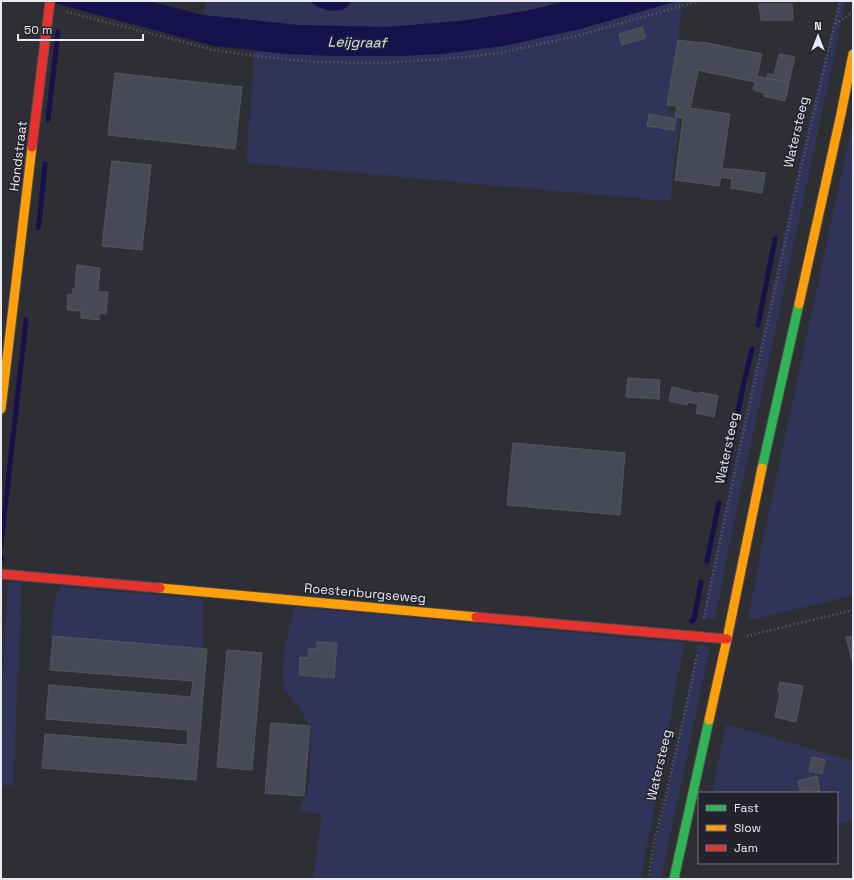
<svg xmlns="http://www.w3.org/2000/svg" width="854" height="880" viewBox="0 0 854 880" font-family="'Space Grotesk',sans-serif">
<rect width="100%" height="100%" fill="#2e2f34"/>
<path fill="#303458" d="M206,1H310L315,5L330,10L350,6L351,1H541L556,4L526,11L460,21L386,27L298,25L203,15Z
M677,1H683L668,112L681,114L670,201L246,163L255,51L287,54L334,56H401L450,53L503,46L580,29Z
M839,1H845L838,38L729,546L715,619L702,618L730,483L806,134Z
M851,130H853V595L760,618L748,619L765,530Z
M8,582L22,583L13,786L1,785V714Z
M61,587L202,599V651L50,638L56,593Z
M294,607L684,643L641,879H313L322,814L298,811L307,793L310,767L311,729L298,706L284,689L282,673L285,648Z
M698,645L710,647L661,879H651L653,857Z
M726,724L853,761V820L837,824V793H712Z"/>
<path fill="#16104d" d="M46,1H149L203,15L298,25L386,27L460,21L526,11L567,1H677L580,29L503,46L441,54L401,56H334L287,54L214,46Z
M310,1H351C347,13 331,12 321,8C317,7 313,4 310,1Z"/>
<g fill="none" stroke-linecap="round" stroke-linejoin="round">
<path stroke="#16104d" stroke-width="5" d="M48,119L58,32
M38,228L40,215L45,164
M758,325L775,239
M724,482L744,382L752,349
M1,545L26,320
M1,558L2,559
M707,561L719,503
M692,621L694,619L701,582"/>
</g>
<path fill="#474957" stroke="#56565a" d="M759,4H792L793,20H761Z
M642,27L646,38L622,45L619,34Z
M678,40L701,43L702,42L762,54L757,76L789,83L785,101L764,96V93L753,90L755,82L697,70L696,72H698L690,108L730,114L722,168L734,170V169L765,173L762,193L731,188L732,179L721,177L719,186L675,180L683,118L675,117L677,106L667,105Z
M779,54L795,57L789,83L767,78L768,74L774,75Z
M115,73L242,87L235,149L108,135Z
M649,114L676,119L674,130L647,126Z
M112,161L151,165L142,250L102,246Z
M77,265L100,268L98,292H108L106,314L99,313V320L81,318V311L67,310L68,294L73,295V290L72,289H75Z
M628,378L660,380L659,399L626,397Z
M672,387L700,394V392L718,396L714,417L696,413L698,404L688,402L687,405L669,401Z
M513,443L625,453L620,515L507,505Z
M53,636L207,649L196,780L42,768L45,734L187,745L188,730L46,719L49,685L191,697L193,681L50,670Z
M853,636V665L846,637Z
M317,642L337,643L334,678L299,675L300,657L308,658L309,648L317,649Z
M227,650L262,653L252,770L217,767Z
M780,682L803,686L796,722L775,717L780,693L778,692Z
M271,723L310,726L304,796L265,793Z
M812,757L825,760L822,774L809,771Z
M817,776L820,793H801L798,781Z"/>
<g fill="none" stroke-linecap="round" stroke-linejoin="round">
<defs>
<path id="fast" d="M762,468L799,304
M674,879L709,720"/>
<path id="slow" d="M799,304L841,114L853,54
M1,409L32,147
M160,588L476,617
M709,720L727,639L762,468"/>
<path id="jam" d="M32,147L50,1
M1,574L160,588
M476,617L727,639"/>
</defs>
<use href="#fast" stroke="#4a4a4f" stroke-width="11"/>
<use href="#slow" stroke="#4a4a4f" stroke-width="11"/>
<use href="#jam" stroke="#4a4a4f" stroke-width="11"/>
<path stroke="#626367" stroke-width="2.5" stroke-dasharray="1 3" stroke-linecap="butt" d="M67,12L214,50L264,57L317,62L384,63L456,58L505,52L580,35L699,1
M836,24L853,12
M704,618L737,462L789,225L796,189L840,1
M747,636L853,610
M649,879C651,851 659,823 666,795C676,748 688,702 697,655"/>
<use href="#fast" stroke="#30b455" stroke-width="9"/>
<use href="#slow" stroke="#ff9f0a" stroke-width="9"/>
<use href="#jam" stroke="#e5322d" stroke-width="9"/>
</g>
<g text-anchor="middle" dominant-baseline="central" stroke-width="3" stroke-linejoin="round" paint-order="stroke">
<g font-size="13" fill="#eaebf2" stroke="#22232d">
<text transform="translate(796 132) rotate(-77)">Watersteeg</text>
<text transform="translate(18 156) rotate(-83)">Hondstraat</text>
<text transform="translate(727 448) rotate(-78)">Watersteeg</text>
<text transform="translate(365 593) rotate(5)">Roestenburgseweg</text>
<text transform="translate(659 765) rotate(-77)">Watersteeg</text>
</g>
<g font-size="14" font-style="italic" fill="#dfe3f8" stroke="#22232d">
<text transform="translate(357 42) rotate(1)">Leijgraaf</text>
</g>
</g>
<rect width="854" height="880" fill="none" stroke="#eaebf2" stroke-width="4"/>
<rect x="698" y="792" width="140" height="72" fill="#22232d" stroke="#72737c"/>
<rect x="706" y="805" width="20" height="6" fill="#30b455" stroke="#72737c"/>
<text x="734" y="812" font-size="12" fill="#eaebf2">Fast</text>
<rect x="706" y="825" width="20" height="6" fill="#ff9f0a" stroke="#72737c"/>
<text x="734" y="832" font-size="12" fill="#eaebf2">Slow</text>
<rect x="706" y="845" width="20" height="6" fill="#e5322d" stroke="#72737c"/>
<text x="734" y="852" font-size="12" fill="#eaebf2">Jam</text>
<g transform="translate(818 36)" stroke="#22232d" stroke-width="3" paint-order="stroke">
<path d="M0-3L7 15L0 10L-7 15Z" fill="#eaebf2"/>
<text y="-6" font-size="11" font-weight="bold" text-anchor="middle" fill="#eaebf2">N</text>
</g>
<path d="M18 34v6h125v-6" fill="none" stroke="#eaebf2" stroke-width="2"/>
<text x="24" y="34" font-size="12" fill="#eaebf2" stroke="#22232d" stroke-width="3" paint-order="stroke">50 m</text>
</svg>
